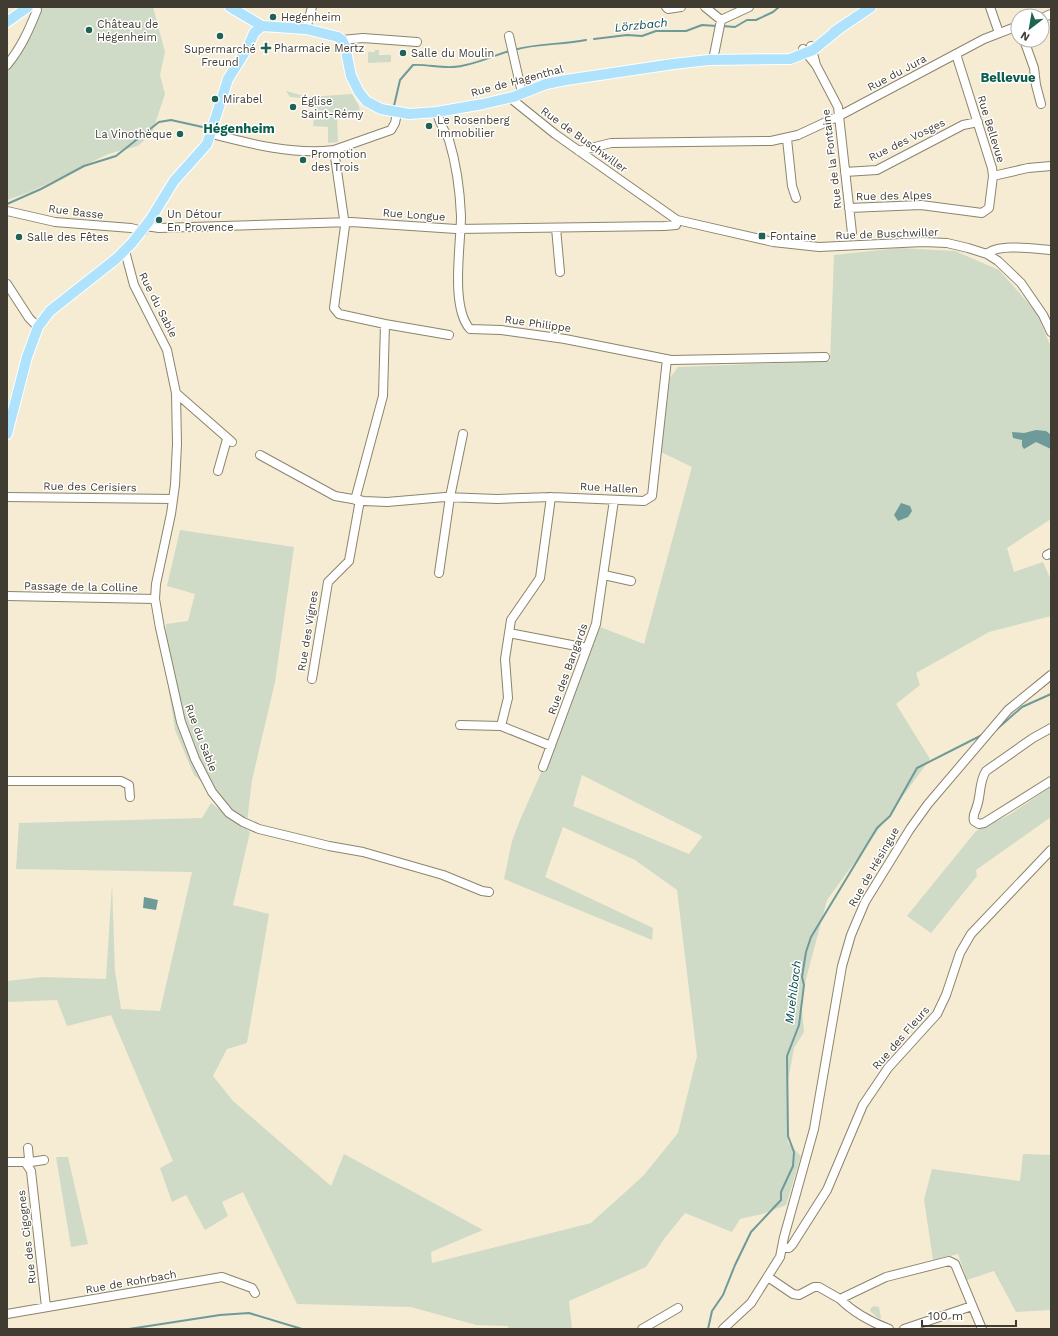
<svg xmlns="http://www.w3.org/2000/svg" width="1058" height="1336" viewBox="0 0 1058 1336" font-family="'Work Sans',sans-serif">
<rect width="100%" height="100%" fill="#f5ecd3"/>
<path fill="#cfdbc7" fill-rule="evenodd" d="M41,7H153L165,52L160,75L165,94L152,133L138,146L108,154L30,192L7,200V69L27,41Z
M375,50H379V55H391V62L368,63V52H375Z
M286,91L308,97L352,94L359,106L360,114L337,118L338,142L328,143V127L313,126L316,99L290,97Z
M899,248L955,251L999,270L1036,312L1051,347V519L1007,548L1014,572L1043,562L1051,580V616L989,632L916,673L920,685L896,704L930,759L827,900L801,998L804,1032L794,1048L788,1081V1143L801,1156L786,1205L762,1214L740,1219L732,1232L685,1213L664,1239L646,1267L569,1301L572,1329H509L508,1326L476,1325L411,1307L297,1304L243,1192L222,1202L228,1216L205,1230L186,1195L172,1202L160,1168L173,1161L111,1015L67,1026L57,1000L7,1002V981L43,977L106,979L112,884L115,971L121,1009L160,1011L192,872L16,869L19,823L202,818L211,803L250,832L233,905L269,914L247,1043L227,1049L213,1076L233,1101L331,1186L344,1154L483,1230L431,1252L432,1263L591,1223L643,1176L678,1133L697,1056L677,890L635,860L563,827L545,877L653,928L652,940L504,879L512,841L520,820L561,728L600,627L644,644L692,467L661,452L670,378L678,367L830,361L834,255ZM582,775L702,836V837L689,854L573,806Z
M180,530L294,547L275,682L252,780L247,822L194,775L175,730L167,679L166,624L188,621L195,594L167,586Z
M1051,787V817L976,870L977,876L931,933L907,916L976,831L1009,815Z
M1023,1154L1051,1155V1310L1016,1312L994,1271L967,1280L958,1254L933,1260L924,1200L932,1169L1020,1181Z
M56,1157H68L88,1244L71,1247Z
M874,1306L879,1307L881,1318L879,1319L870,1311L871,1308Z"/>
<path fill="#6e9a9a" d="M1036,430L1046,431L1050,434L1051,449L1036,442L1024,449L1022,446V440L1013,438L1012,432L1024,433Z
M901,503L910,506L912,511L908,517L898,521L894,515Z
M144,897L158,900L156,910L143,908Z"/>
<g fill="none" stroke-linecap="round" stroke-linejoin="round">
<path stroke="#6e9a9a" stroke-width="2" d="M722,26L735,27L747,20H756L773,12L779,7
M594,39L627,35L642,36L656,31H686L702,25L717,26
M514,50C537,43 562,45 586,40
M394,106L400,80L413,65C426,64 440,68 453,67C473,66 491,56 510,51
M7,204L41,189L84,166L116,156L159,122L171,120L207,128
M996,730L1022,707L1051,694
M129,1329L220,1315L249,1313L302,1329
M708,1329L712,1311L723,1295L735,1265L751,1232L781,1200V1192L793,1166L794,1152L788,1136L787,1056L799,1025L804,985L802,977L806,952L811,937L877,828L890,816L917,768L984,734"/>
<defs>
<path id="minor" d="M666,7L668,9L681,7
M705,7L721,20
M990,7L999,33
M1042,18L1051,14
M306,29L312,7
M509,36L522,93
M342,40L363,38L417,42
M1024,40L1034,68L1036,85L1041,104
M803,49L816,65L811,46
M713,60L721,20L749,7
M7,65C21,48 29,30 37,10L36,7
M816,65L838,107L852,233
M513,97L514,101L555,134L677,220L773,242L819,247L923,242L947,243L968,248L987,254L998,261L1021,283L1043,315L1051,332
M437,112C439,123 445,131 449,140C456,163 460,192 461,216C461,244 450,307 470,329L501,330L565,339L671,360L825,357
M212,134C251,144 293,155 334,150L391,130L395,123L397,113
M787,139L792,186L796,198
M334,150L345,226L334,308L339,314L385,324L449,335
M579,151L611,143L771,141L798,135L839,116L984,39L1018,26
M845,172L877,170L963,125L978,122
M993,176L1028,168L1051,166
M849,208L921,205L982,213L989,208L993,176L992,168L956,54
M7,211L55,222L131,228L143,231
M146,226L159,228L351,222L456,229L664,226L676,225L677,220
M556,228L560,272
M125,251L134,285L167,350L176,393L177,444L175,485L171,514L156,584L155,599L160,628L181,722L195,759L212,792L229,813L243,822L259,829L329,846L363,852L443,875L482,891L489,892
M987,254C998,243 1036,249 1051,250
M7,284L29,318L38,327
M176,393L232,442
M260,455L335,496L364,501L387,502L445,497L497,499L551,497L644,501L652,496L667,359
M218,471L227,439
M7,497L173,499
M355,500L383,396L385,324
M1047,555L1051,553
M439,573L450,497L463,434
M604,575L631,581
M7,596L155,599
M509,633L587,648
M312,679L328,582L349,561L360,500
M460,725L501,726L551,746
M501,726L508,698L505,659L511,620L540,578L551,497
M1051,728L1033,738L986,771C979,781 981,795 977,806C976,811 972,815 974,821L979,824L984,823L1051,781
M543,767L596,624L614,500
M7,781H121L129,785L130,797
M28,1148L29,1159L31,1162
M7,1162H25L31,1171L46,1307
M28,1165L31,1162L44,1160
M782,1248H789L792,1245L827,1190L863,1105L888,1068L937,1014L946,995L960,953L971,934L1051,850
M768,1277L793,1294L799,1295L814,1287H819L840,1299L886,1277L949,1261L955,1264L982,1329
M840,1299C854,1313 871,1322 889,1329
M7,1314L222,1277L252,1288L255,1293
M642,1329L678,1308
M723,1329L751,1303L780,1257L784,1237L814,1129L842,966L851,935L865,902L910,829L928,804L1008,710L1051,675
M904,1329L972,1306"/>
<path id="major" d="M230,7L262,26L306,29L338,37L342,40L345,46L351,76L359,92L366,101L381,109L409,114L437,112L483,104L513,97L546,84L566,80L673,64L709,60L790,59L813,50L840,28
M7,22L28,7
M834,32L871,7
M7,434L27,357L38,327L50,311L116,259L132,243L150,220L174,181L207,144L228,79L248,47L254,33L262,26"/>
</defs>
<use href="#minor" stroke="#8c846d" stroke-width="10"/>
<use href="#major" stroke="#fff" stroke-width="12"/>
<use href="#minor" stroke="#fff" stroke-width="8"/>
<use href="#major" stroke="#afe3fd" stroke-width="10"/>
</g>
<g fill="#216353" stroke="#fff" stroke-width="1.5">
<circle cx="273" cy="17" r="4"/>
<circle cx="89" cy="30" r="4"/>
<circle cx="220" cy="36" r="4"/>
<path d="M264 42h4v4h4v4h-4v4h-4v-4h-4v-4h4z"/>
<circle cx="403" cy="53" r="4"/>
<circle cx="215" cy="99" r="4"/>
<circle cx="293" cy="107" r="4"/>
<circle cx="429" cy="126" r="4"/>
<circle cx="180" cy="134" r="4"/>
<circle cx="303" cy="160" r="4"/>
<circle cx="159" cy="220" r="4"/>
<rect x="758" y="232" width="8" height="8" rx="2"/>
<circle cx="19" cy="237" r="4"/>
</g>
<g text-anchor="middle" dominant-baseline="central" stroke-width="3" stroke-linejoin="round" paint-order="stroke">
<g font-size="11" fill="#403c32" stroke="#fff" text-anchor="start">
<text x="281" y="17">Hegenheim</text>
<text x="97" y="24">Château de<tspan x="97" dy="13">Hégenheim</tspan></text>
<text x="274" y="48">Pharmacie Mertz</text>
<text x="220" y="49" text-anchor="middle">Supermarché<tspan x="220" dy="13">Freund</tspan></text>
<text x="411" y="53">Salle du Moulin</text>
<text x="223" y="99">Mirabel</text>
<text x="301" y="101">Église<tspan x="301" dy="13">Saint-Rémy</tspan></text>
<text x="437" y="120">Le Rosenberg<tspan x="437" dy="13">Immobilier</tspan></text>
<text x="172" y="134" text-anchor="end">La Vinothèque</text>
<text x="311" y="154">Promotion<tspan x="311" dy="13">des Trois</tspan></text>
<text x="167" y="214">Un Détour<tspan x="167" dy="13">En Provence</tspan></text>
<text x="770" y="236">Fontaine</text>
<text x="27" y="237">Salle des Fêtes</text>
</g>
<g font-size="11" fill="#403c32" stroke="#fff">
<text transform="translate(897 73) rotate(-28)">Rue du Jura</text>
<text transform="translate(517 81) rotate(-15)">Rue de Hagenthal</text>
<text transform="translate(991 129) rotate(73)">Rue Bellevue</text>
<text transform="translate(584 140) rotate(36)">Rue de Buschwiller</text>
<text transform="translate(907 140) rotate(-26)">Rue des Vosges</text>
<text transform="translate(832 159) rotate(-97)">Rue de la Fontaine</text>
<text transform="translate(894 196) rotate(-1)">Rue des Alpes</text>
<text transform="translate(76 212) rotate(7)">Rue Basse</text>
<text transform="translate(414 215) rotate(4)">Rue Longue</text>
<text transform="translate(887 234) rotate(-2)">Rue de Buschwiller</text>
<text transform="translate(158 305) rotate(63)">Rue du Sable</text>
<text transform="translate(538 324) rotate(8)">Rue Philippe</text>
<text transform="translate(90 487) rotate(1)">Rue des Cerisiers</text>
<text transform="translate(609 488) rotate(3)">Rue Hallen</text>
<text transform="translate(81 587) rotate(1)">Passage de la Colline</text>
<text transform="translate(308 631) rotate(-81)">Rue des Vignes</text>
<text transform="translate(568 669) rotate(-70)">Rue des Bangards</text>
<text transform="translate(201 738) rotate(69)">Rue du Sable</text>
<text transform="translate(874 867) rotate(-60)">Rue de Hésingue</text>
<text transform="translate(901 1038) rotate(-49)">Rue des Fleurs</text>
<text transform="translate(27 1237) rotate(-97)">Rue des Cigognes</text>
<text transform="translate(131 1282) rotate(-10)">Rue de Rohrbach</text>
</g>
<g font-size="12" font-style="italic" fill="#094d4e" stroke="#fff">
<text transform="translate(641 25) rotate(-6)">Lörzbach</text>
<text transform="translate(793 992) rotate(-83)">Muehlbach</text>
</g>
<g font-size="13" font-weight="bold" fill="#0a5f4d" stroke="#fff">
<text x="1008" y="77">Bellevue</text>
<text x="239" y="128">Hégenheim</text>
</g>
</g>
<rect width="1058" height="1336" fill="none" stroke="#403c32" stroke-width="16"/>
<g transform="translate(1030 28) rotate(211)"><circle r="19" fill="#ffffff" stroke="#b3b1ad"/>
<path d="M0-3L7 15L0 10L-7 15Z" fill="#216353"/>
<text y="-6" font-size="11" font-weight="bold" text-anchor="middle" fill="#403c32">N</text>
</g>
<path d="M922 1320v6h94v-6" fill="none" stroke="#403c32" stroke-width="2"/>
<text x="928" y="1320" font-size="12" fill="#403c32" stroke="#ffffff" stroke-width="3" paint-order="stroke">100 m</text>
</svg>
